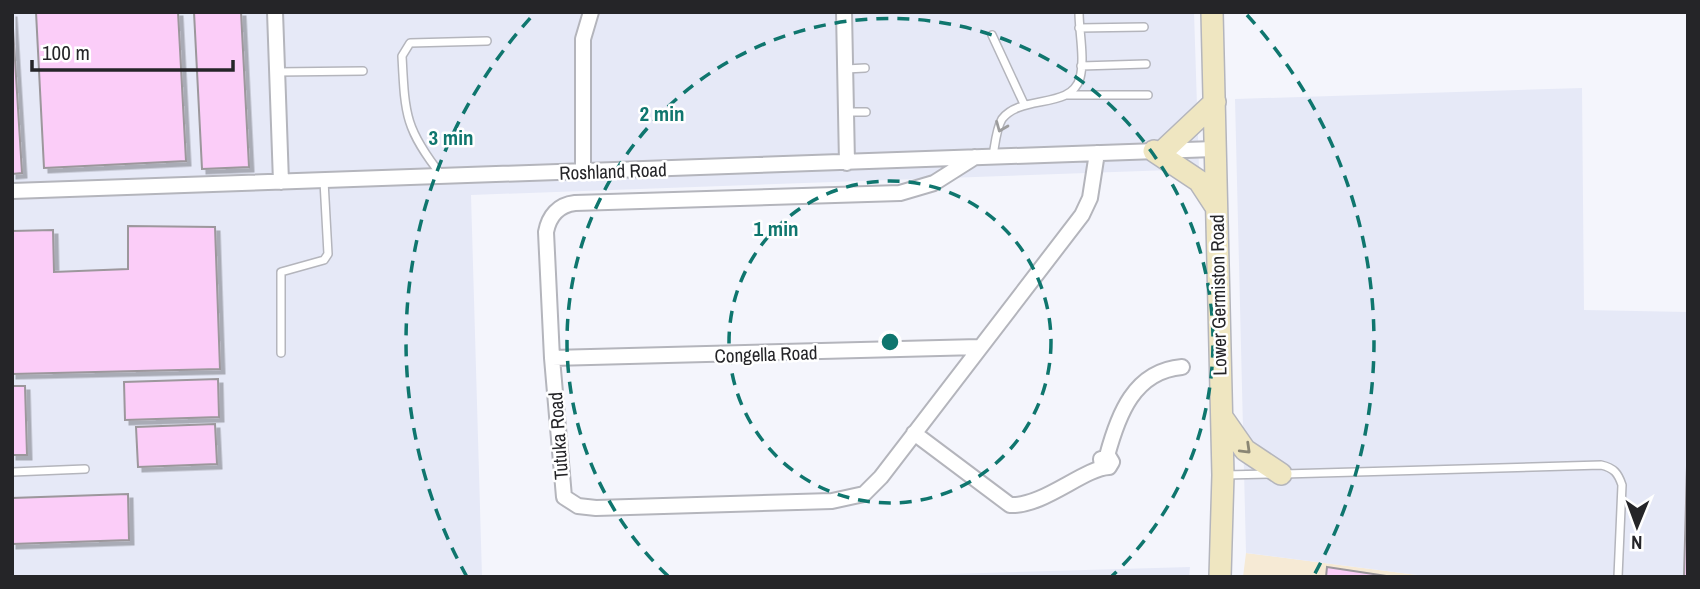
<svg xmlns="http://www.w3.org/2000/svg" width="1700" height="589" viewBox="0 0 1700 589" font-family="'Archivo Narrow',sans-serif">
<defs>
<filter id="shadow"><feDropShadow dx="4.5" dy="4.5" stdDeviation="0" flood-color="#0004"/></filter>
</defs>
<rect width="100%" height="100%" fill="#f4f5fc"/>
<path fill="#f6ead5" d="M1246,553L1433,577H1243Z"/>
<path fill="#e6e9f7" d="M12,12H1194L1199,169L471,195L482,577H12Z
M1582,88L1584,310L1688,312V577H1433L1246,553L1235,99Z
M1190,567L1189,577H841Z"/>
<path fill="#fbcdf8" stroke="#9c979c" stroke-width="2" filter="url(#shadow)" d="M12,12L22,173L12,174Z
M36,12H178L186,161L44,168Z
M194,12H241L249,167L202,169Z
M128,226L215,227L220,369L12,374V231L53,230L54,272L128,269Z
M218,379L219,417L125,420L124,382Z
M12,386H25L27,455H12Z
M215,424L217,464L138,467L136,427Z
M1688,429V577H1684Z
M128,494L129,540L12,544V498Z
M1327,567L1393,577H1326Z"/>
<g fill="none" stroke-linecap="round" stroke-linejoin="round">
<defs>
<path id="lane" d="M1079,28L1144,27
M992,35L1024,104
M1081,66L1146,64
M846,69L865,68
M277,72L363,71
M1066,95H1148
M847,112H866
M993,156C995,145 996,129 1002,119C1021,94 1071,110 1080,78C1085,58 1079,32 1079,12
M442,176C405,129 405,115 402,56L410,43L487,41
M281,353V272L324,260L328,254L324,181
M12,472L85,469
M1284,474L1601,465C1614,468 1618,473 1622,485L1618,577
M1225,475L1269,474"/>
<path id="street" d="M275,12L281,182
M844,12L847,163
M975,157L934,183L900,193L575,203C558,205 549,216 546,232L552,358L564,497L578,506L596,508L832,501L864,494L881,477L1082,215L1090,198L1097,153
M583,172V39L591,12
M12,191L1214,149
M552,358L979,347
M914,433L1010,505C1043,507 1084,468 1109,467L1112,462L1109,457L1101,459L1102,466
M1107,456C1118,415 1134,371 1182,367"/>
<path id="secondary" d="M1212,12L1223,475L1220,577
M1154,151L1199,181L1216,207
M1163,151L1215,102
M1222,417L1245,450L1281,474"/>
</defs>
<use href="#lane" stroke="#b4b5bc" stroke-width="10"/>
<use href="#street" stroke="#b4b5bc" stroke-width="18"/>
<use href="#secondary" stroke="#b4b5bc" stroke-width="24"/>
<use href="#lane" stroke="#fff" stroke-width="7"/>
<use href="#street" stroke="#fff" stroke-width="14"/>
<use href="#secondary" stroke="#efe6c1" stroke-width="21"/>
</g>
<defs><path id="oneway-chevron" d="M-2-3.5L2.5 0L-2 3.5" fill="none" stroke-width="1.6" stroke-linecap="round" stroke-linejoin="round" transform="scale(1.75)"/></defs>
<use stroke="#9d9d9e" href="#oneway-chevron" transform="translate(1001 127) rotate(112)"/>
<use stroke="#8a8674" href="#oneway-chevron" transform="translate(1246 449) rotate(44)"/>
<g fill="none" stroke="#0f766e" stroke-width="3.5" stroke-dasharray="12 9">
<circle cx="890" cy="342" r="161"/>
<path d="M668 576A323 323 0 1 1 1112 576"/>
<path d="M467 577A484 484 0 0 1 533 15M1247 15A484 484 0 0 1 1313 577"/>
</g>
<g text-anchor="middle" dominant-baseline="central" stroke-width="5" stroke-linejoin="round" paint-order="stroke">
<g font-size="19" fill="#252528" stroke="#fff">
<text transform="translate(613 171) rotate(-2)">Roshland Road</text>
<text transform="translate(1218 295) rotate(-91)">Lower Germiston Road</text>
<text transform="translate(766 354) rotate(-2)">Congella Road</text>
<text transform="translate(558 436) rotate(-94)">Tutuka Road</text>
</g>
</g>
<circle cx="890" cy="342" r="10" fill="#0f766e" stroke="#fff" stroke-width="3.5"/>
<g font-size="21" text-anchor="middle" font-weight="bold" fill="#0f766e" stroke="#fff" stroke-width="5" stroke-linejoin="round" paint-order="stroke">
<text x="662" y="121">2 min</text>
<text x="451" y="145">3 min</text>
<text x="776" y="236">1 min</text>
</g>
<rect width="1700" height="589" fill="none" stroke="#252528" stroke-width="28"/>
<g transform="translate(1637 526) rotate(181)" stroke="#ffffff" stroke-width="5" paint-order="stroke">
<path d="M0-5L12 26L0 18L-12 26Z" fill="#252528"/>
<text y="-10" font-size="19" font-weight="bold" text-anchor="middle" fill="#252528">N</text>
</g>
<path d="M32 60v10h201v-10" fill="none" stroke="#252528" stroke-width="3.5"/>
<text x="42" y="60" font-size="21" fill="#252528" stroke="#ffffff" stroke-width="5" paint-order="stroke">100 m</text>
</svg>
